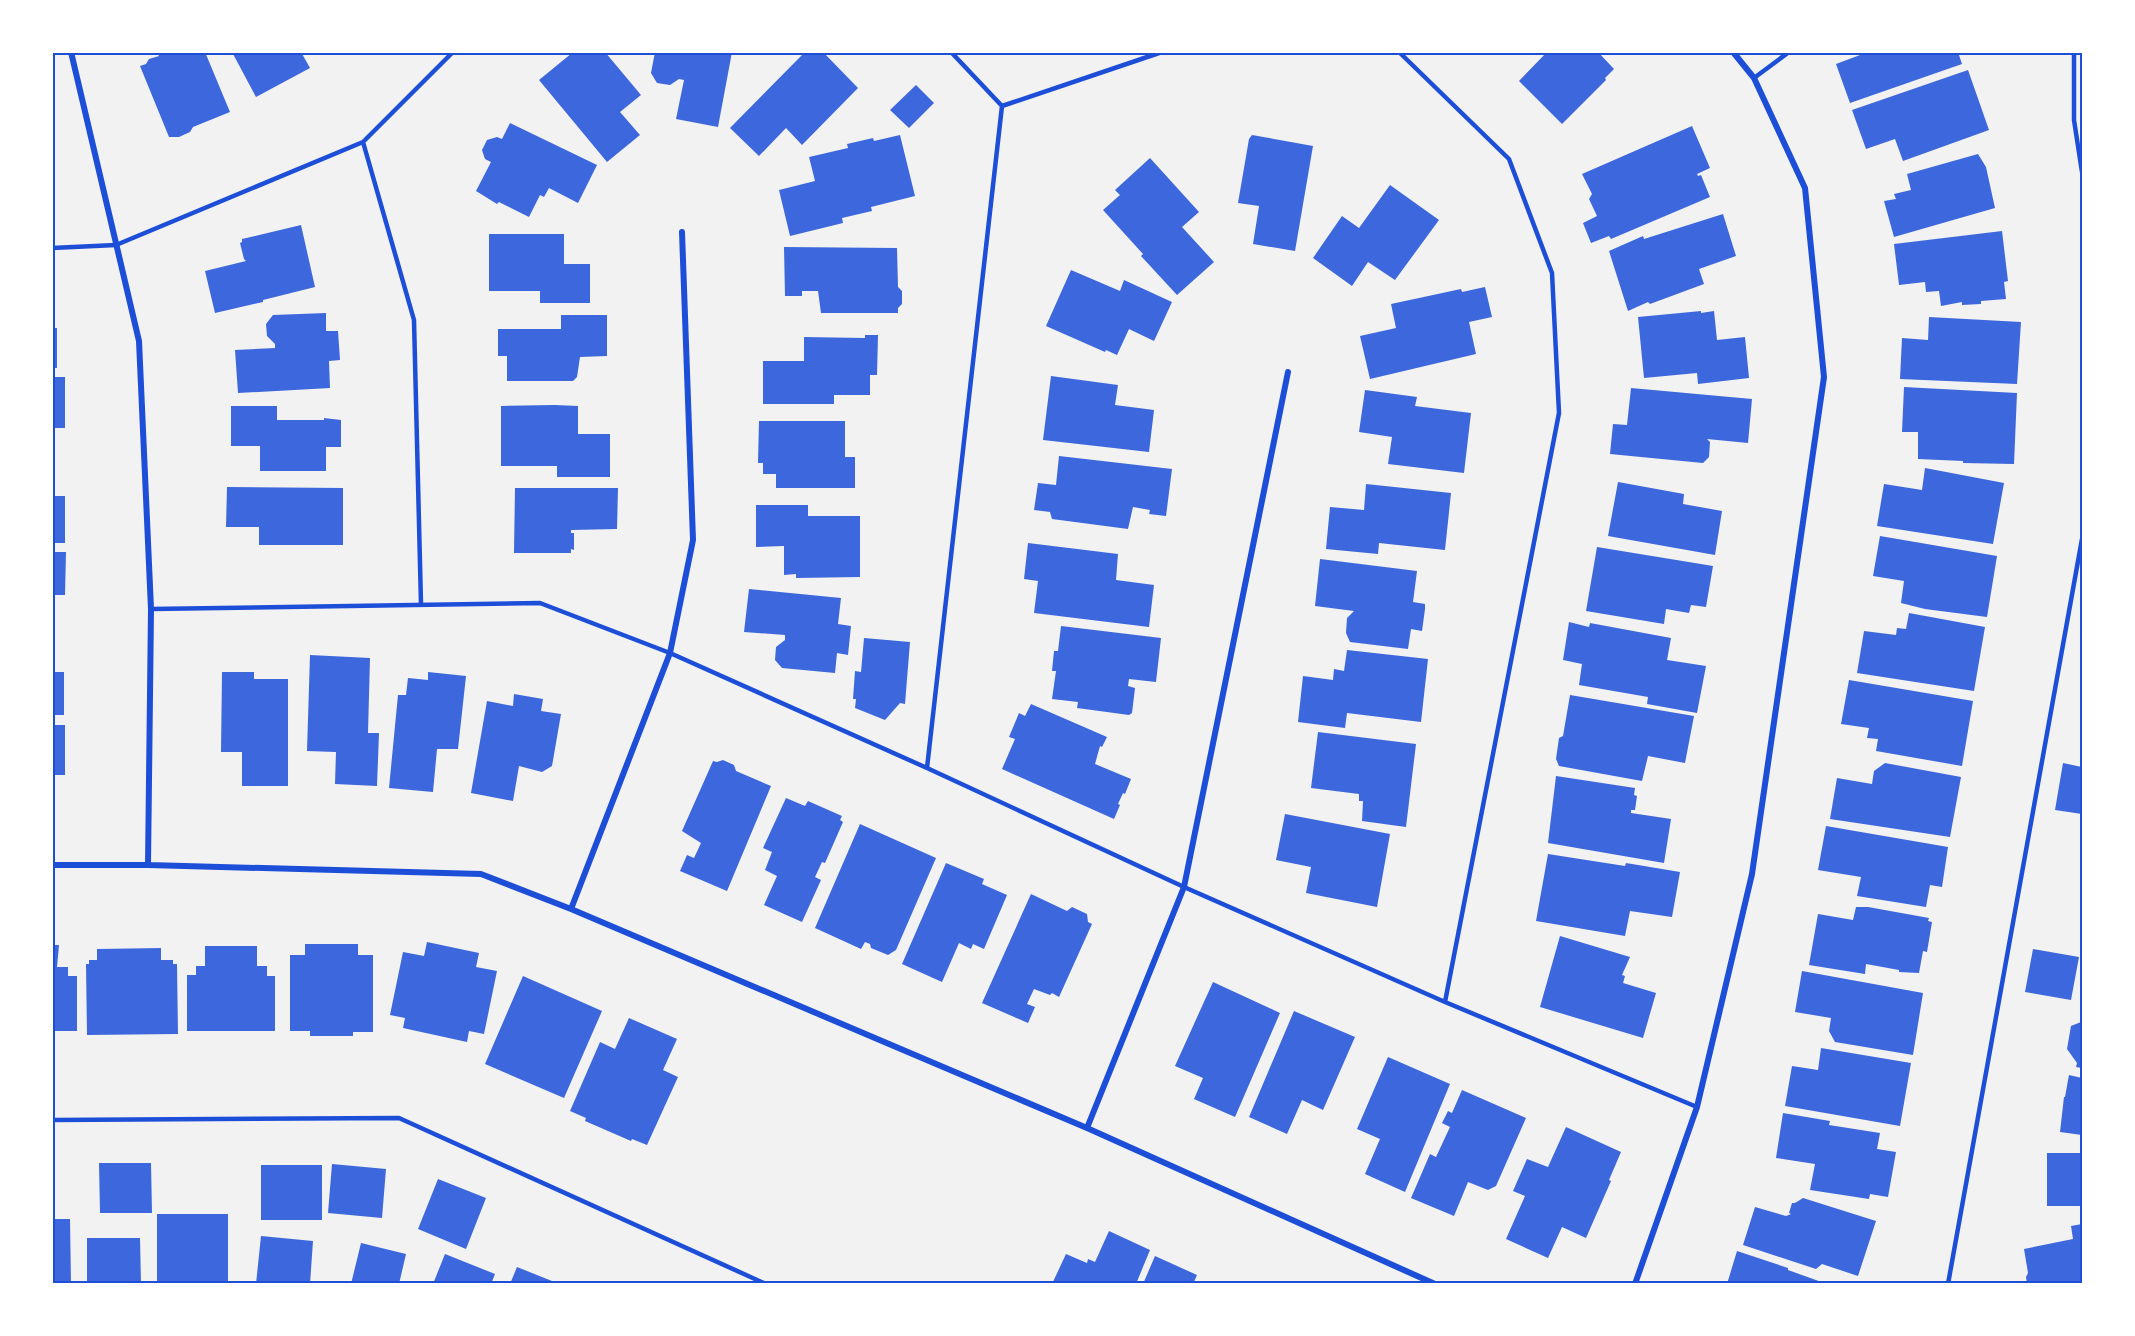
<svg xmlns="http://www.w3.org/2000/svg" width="2135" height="1336" viewBox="0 0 2135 1336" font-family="Arial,sans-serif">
<rect width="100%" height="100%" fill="#f2f2f2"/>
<path fill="#3d67dc" d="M157,52H205L230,112L193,127L190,132L179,137H169L140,66L146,64L149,59L159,56Z
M232,52H301L310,68L256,97Z
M605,52L641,95L620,112L640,135L607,162L539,80L572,53Z
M655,52H732L718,127L676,119L684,80L679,79L670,85L657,83L651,73Z
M805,52H823L858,88L802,145L786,128L759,156L730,128Z
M1547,52H1598L1614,69L1605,78L1606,80L1562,124L1519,81Z
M1868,52H1958L1962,64L1850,103L1836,64Z
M1968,70L1989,130L1903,161L1895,139L1866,149L1852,110Z
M916,85L934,103L909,128L890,110Z
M510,123L597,165L578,203L549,188L544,197L540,195L529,217L499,202L497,204L476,191L491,162L485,159L482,150L487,140L497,137L502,139Z
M1692,126L1710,168L1697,174L1698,176L1701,175L1710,197L1611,239L1609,236L1591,243L1583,223L1597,216L1589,199L1592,194L1582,174Z
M900,135L915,196L871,207L872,211L842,218L843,223L790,236L779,190L815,181L809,157L848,148L847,144L873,138L874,141Z
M1252,135L1313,146L1295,251L1253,244L1259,206L1238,203L1249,139Z
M1978,154L1986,167L1995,208L1894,237L1884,201L1896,199L1894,194L1911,190L1907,174Z
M1150,158L1199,212L1182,227L1214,262L1177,295L1141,256L1143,254L1103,210L1120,195L1115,190Z
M1390,185L1439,220L1395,280L1368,262L1352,286L1313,258L1342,216L1359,228Z
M1723,214L1736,256L1699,269L1704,284L1650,304L1648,302L1628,311L1609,251L1643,236L1644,239Z
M301,225L315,287L263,300V302L215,313L205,271L246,261L244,259L240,243L242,242V239Z
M2002,231L2008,281L2004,282L2006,299L1981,301V304L1962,305V302L1941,306L1939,291L1926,292L1925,282L1899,285L1894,244Z
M489,234H564V264H590V303H540V291H489Z
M784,247L897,248L898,287L902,291V304L898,308V313H821L818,291H802V296H785Z
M1071,270L1120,291L1124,280L1172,302L1154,341L1129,329L1117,355L1106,350L1105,352L1046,326Z
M1485,287L1492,317L1469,322L1476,354L1370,379L1360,336L1396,328L1391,304L1461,289L1462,292Z
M1701,311V313L1714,311L1717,340L1745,337L1749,378L1698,384L1697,373L1644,378L1638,317Z
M326,313V331H338L340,360L329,361L330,388L238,393L235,350L275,348V344L267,336L266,324L273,315Z
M561,315H607V356L580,357L577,377L573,381H507V356H498V329H561Z
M1929,317L2021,322L2017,384L1900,379L1902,338L1928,340Z
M52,328H57V368H52Z
M865,335H878L877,375H870V395H834V404H763V361H804V337L865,338Z
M1051,376L1118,385L1115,405L1154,410L1149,452L1043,440Z
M52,377H65V428H52Z
M1904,387L2017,393L2014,464L1963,463V461L1918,459V432H1902Z
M1631,388L1752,399L1748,443L1707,439L1710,442L1709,457L1703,463L1610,454L1613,424L1627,425Z
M1365,390L1417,397L1415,406L1471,413L1464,473L1388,464L1392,437L1359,432Z
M555,405L578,406V434H610V477H557V466H501V406Z
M231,406H277V420H324V418L341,420V447H326V471H260V446H231Z
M759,421H845V457H855V488H776V474H763V463H758Z
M1059,456L1172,469L1166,516L1149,514L1150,510L1133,507L1128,529L1052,519L1050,512L1034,510L1038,483L1056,485Z
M1925,468L2004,483L1993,544L1877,526L1884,484L1922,490Z
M1618,482L1684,494L1683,504L1722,511L1715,555L1608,536Z
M1366,484L1451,493L1445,550L1379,543L1378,554L1326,549L1330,507L1364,510Z
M227,487L343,488V545H259V527H226Z
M515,488H618L617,529L571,530V533H574V550L571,549V553H514Z
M52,496H65V543H52Z
M756,505H808V516H860V577L796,578V574L784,575V546L756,547Z
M1880,536L1997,556L1987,617L1925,609L1901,603L1904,581L1873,576Z
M1028,543L1118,554L1116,580L1154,585L1149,627L1034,613L1038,581L1024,579Z
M1597,547L1713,566L1706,607L1691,605L1689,613L1666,609L1664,624L1586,611Z
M52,552H66L65,595H52Z
M1320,559L1417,571L1413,602L1425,604V609L1422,631L1411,629L1408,649L1350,642L1346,633L1347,618L1354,611L1315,606Z
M749,589L841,598L838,624L851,626L848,655L837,653L835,673L782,668L775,660L776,647L785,640V635L744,632Z
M1909,613L1985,627L1974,691L1857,673L1864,631L1896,635L1897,628L1906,629Z
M1569,622L1589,627L1590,623L1671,638L1667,660L1706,666L1697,713L1647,704L1648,697L1579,685L1582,664L1563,660Z
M1061,626L1161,638L1156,682L1129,679L1128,686L1135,688L1132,713L1129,715L1077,708L1078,702L1052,699L1056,671H1052L1054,651H1058Z
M864,638L910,642L905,704L900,703L885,720L855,708L856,699H853L855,671L861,672Z
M1347,650L1428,659L1421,722L1347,713L1345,728L1298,722L1303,676L1333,680L1334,669L1344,671Z
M310,655L370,658L368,733H379L377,786L335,784L336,752L307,751Z
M52,672H64V715H52Z
M222,672H254V679H288V786H242V752H221Z
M428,672L466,676L458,749H437L433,792L389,788L398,695H406L408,678L428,680Z
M1849,680L1973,701L1962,766L1876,751L1878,739L1867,738L1869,728L1841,724Z
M514,694L543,699L541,711L561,714L552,766L542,772L519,766L513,801L471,793L487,701L513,706Z
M1570,695L1694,716L1685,763L1648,756L1642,781L1559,766L1556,759L1559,738L1563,736Z
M1031,704L1107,737L1102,747L1100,746L1095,764L1131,779L1125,794L1123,793L1118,804L1120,805L1114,819L1002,769L1015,739L1009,737L1019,713L1025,716Z
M52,725H65V775H52Z
M1318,732L1416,744L1406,827L1362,821L1363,801H1359V794L1311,788Z
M723,760L734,765L736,771L771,786L727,891L680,871L687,855L694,858L701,843L682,831L713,761L717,762Z
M1885,763L1961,777L1950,837L1830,819L1837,778L1872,784L1874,771Z
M2063,763L2082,767V814L2055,810Z
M1556,776L1635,788L1634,795L1637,796L1635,810H1631V813L1671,819L1664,863L1548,843Z
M786,798L805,806L808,801L817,805L842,816L840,820L843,822L825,863L822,862L815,877L821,880L802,922L764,905L777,876L765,870L772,852L763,848Z
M1285,814L1390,834L1377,907L1306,893L1311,867L1276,860Z
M860,824L936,858L896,950L888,955L871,948L870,944L865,942L861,949L815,928Z
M1826,826L1948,847L1942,887L1930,885L1926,907L1857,896L1861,877L1818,870Z
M1548,854L1625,866L1626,863L1680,872L1672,917L1630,911L1625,936L1536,921Z
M946,863L984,879L982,884L1007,895L984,949L973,944L971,949L959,943L942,982L902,964Z
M1031,894L1067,911L1072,907L1087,914L1088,922L1092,924L1059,997L1052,993L1050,995L1034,989L1027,1004L1035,1007L1028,1023L982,1003Z
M1856,907H1868L1929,918L1928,921L1932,922L1927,952L1923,951L1919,973L1899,972V970L1866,964L1865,974L1809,965L1818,914L1853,920Z
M1560,936L1630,957L1622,975L1625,976L1623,983L1656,993L1643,1038L1540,1007Z
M427,942L479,953L476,967L497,971L484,1034L469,1031L467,1042L403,1028L405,1018L390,1015L403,952L424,956Z
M305,944H358V955H373V1032H353V1036H310V1031H290V955H305Z
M52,945H59L57,967H68V976H77V1031H52Z
M205,946H257V966H267V976H275V1031H187V975H196V966H205Z
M161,948V960H173V964H177L178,1034L87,1035L86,964H89V960H97V949Z
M2033,949L2079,957L2071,1000L2025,992Z
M1802,971L1923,993L1913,1055L1835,1042L1829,1031L1831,1018L1795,1012Z
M523,976L602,1011L564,1098L485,1064Z
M1213,982L1280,1013L1235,1117L1194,1099L1203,1078L1175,1066Z
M1294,1011L1355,1037L1323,1110L1302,1100L1287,1134L1249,1117Z
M629,1018L677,1039L663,1070L678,1077L647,1145L632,1139L631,1141L585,1121L586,1118L570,1111L600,1042L615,1049Z
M2081,1022H2082V1068L2076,1067L2077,1063L2067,1049L2071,1026Z
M1821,1048L1911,1063L1900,1126L1785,1106L1792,1066L1818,1070Z
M1388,1057L1450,1084L1405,1192L1365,1174L1380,1139L1357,1129Z
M2069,1075L2082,1078V1135L2060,1132L2064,1097H2065Z
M1462,1090L1526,1118L1496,1186L1488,1190L1468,1182L1454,1216L1411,1198L1430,1154L1436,1157L1450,1127L1442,1123L1448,1111L1452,1113Z
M1783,1113L1830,1121L1829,1125L1880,1133L1877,1149L1896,1152L1888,1197L1870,1194L1869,1199L1810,1190L1815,1164L1776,1158Z
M1566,1127L1621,1152L1609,1180L1611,1181L1586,1238L1562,1227L1548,1258L1506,1239L1525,1196L1513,1191L1527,1159L1548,1167Z
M2047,1153H2082V1206H2047Z
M99,1163H151L152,1213H100Z
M332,1164L386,1169L382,1218L328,1213Z
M261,1165H322V1220H261Z
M438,1179L486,1198L466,1249L418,1229Z
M1803,1198L1876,1221L1858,1276L1822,1264L1816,1269L1743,1245L1755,1207L1786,1216L1791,1214L1789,1213L1792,1203H1795Z
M157,1214H228V1284H157Z
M52,1219H70L71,1284H52Z
M2082,1224V1284H2027L2026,1277L2028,1273L2024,1249L2073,1239L2071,1226Z
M1109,1231L1150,1250L1136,1284H1052L1066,1254L1087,1263L1088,1259L1095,1262Z
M261,1236L313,1241L310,1284H256Z
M87,1238H140L141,1284H87Z
M361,1243L406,1254L399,1284H351Z
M1737,1251L1788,1268V1270L1827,1284H1727Z
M445,1254L495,1274L491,1284H433Z
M1155,1256L1197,1275L1193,1284H1143Z
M517,1267L552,1281L558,1284H510Z"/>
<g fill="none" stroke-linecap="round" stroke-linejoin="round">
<path stroke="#1d4ed8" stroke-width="4.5" d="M951,52L1002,106L1162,52
M1399,52L1509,159L1552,273L1559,413L1445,1002
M2074,52V120L2082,172
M1754,78L1789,52
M363,142L414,320L421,604
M52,248L116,245L363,142L453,52
M151,609L540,603L670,653L927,768L1184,887L1445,1002L1697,1107
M927,768L1002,106
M52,1120L399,1118L766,1284
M1948,1284L2082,539"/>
<path stroke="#1d4ed8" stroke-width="6" d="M71,52L139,341L151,609L148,865
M52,865H148L481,874L571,909L1087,1128L1435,1284
M571,909L670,653L693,540L682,232
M1087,1128L1184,887L1288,372
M1635,1284L1697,1107L1752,874L1824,377L1805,188L1754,78L1733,52"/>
</g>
<rect width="2135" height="1336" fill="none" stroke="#ffffff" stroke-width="108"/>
<rect x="54" y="54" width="2027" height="1228" fill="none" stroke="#1d4ed8" stroke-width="2"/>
</svg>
